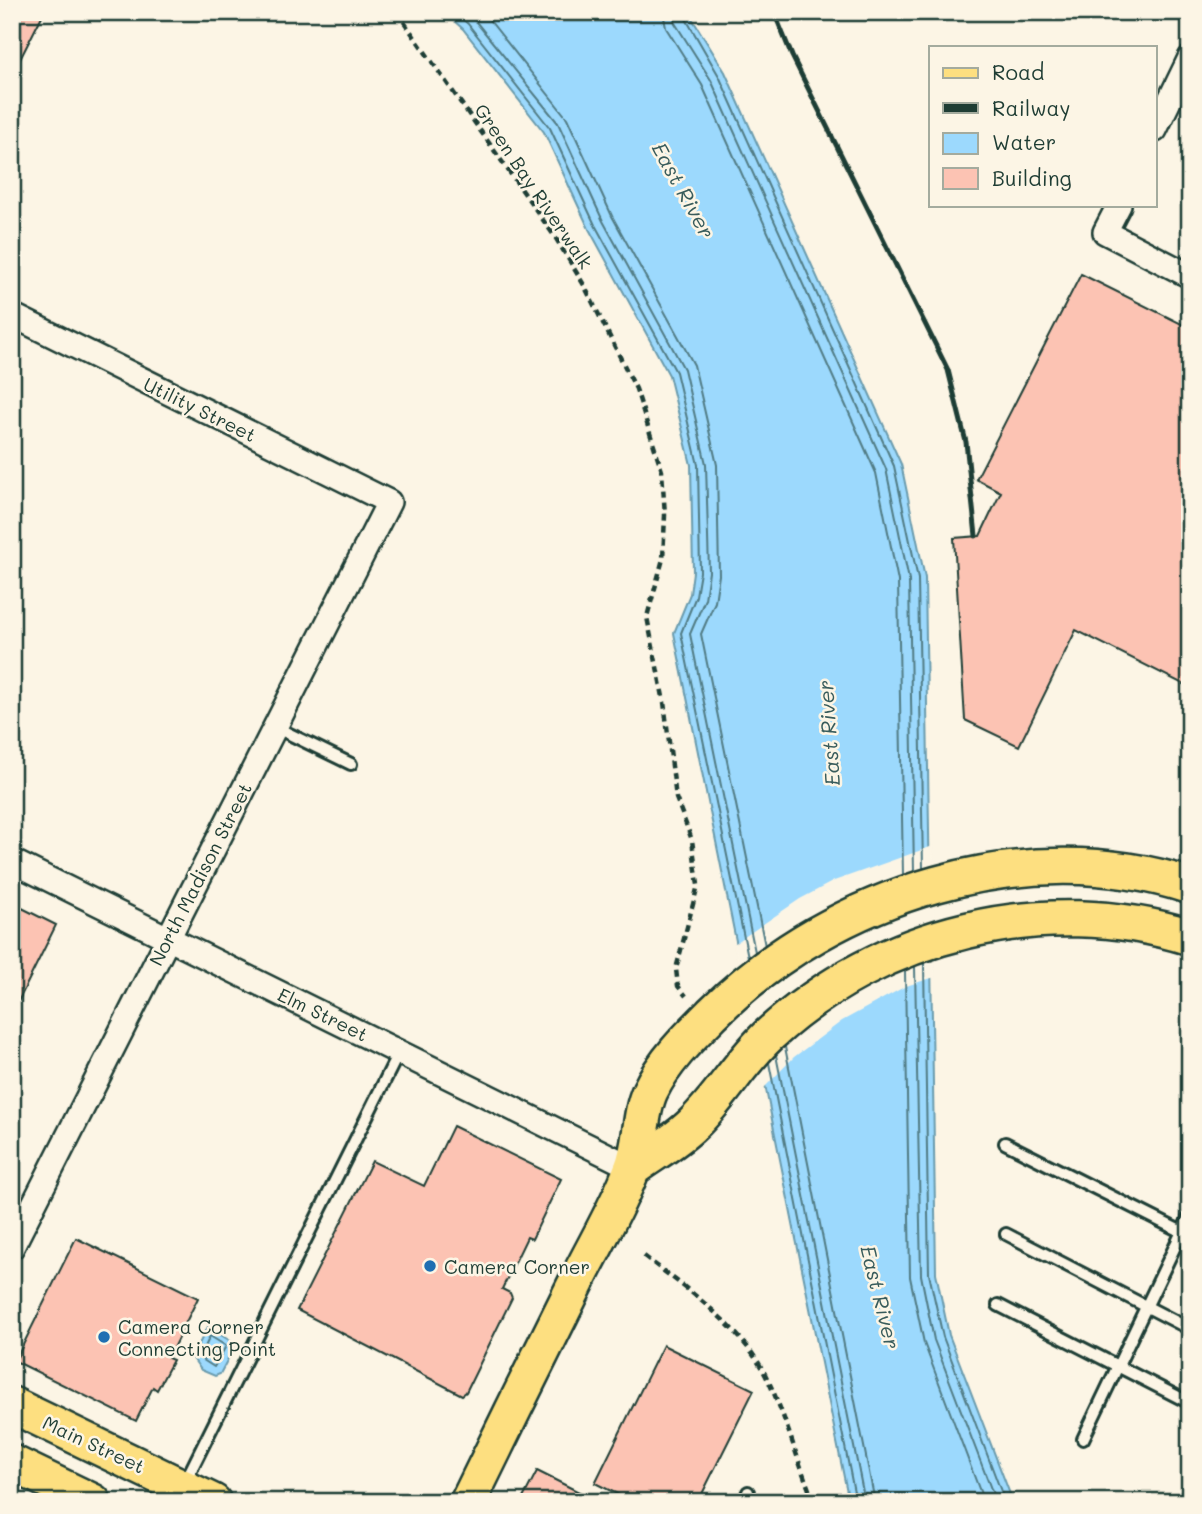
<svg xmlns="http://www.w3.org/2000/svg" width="1202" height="1514" viewBox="0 0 1202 1514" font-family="Mali,sans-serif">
<rect width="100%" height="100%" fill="#fcf5e5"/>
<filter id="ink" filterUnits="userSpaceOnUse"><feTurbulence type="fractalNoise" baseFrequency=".0143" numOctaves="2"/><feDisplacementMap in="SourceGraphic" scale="14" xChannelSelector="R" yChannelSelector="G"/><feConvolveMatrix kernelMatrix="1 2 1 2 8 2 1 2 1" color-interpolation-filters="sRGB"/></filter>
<g filter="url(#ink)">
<path fill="#9cd9fd" stroke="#6a9bad" stroke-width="2" d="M444,12H688L725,72L901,464L925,578L936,1273L949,1335L1013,1502H849L674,633L690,594L693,572L691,465L669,375L589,229L544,132L463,29Z
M208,1327L232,1342L233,1349L220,1374L215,1376L201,1370L192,1357Z"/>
<path fill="#fcf5e5" d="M933,846L935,977L906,986L842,1021L794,1057L763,1089L734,944L800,899L834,881Z"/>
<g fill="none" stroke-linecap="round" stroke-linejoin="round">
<path stroke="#517b84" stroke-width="2" d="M455,12L468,24L550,128L595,225L676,372L698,465L700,572L696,596L681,633L748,957
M468,12L558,123L603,221L684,369L706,464L709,572L705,599L690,634L755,952
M483,12L567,118L612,216L694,365L717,465L719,575L715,602L701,634L765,946
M663,12L666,28L702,85L876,473L898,581L903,875
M673,12L675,23L711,80L886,469L909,580L914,872
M682,12L719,76L894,466L918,579L923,869
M924,964L929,1274L943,1337L1005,1502
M915,967L921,1275L934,1340L996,1502
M905,972L910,1277L924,1343L984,1502
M785,1047L875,1502
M776,1055L865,1502
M769,1063L856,1502
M210,1336L226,1346L214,1367L200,1358Z"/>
</g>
<path fill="#fcc3b3" stroke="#1f3d34" stroke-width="2" d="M12,12H44L12,75Z
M1081,274L1190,328V681L1187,686L1076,630L1019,746L965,720L954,538L980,536L1001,492L976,479Z
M12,903L56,925L13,1012H12Z
M453,1126L561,1179L532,1239L527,1237L502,1289L510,1293L512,1298L466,1392L462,1395L297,1310L372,1161L424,1186Z
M76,1238L198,1298L168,1358L173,1360L157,1390L153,1387L136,1421L15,1361Z
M663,1345L754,1390L698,1502H633L595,1483Z
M537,1471L599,1502H521Z"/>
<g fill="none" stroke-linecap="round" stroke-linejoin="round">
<defs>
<path id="service" d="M275,727L351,764
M1005,1143L1190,1236
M1006,1234L1190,1329
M998,1305L1190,1403
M1083,1439L1190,1215
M185,1482L399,1052
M744,1502L748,1492"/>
<path id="minor" d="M1155,130L1190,58
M1119,205L1105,232L1190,276
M12,315L389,502L12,1247
M12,861L633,1168"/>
<path id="primary" d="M633,1168C652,1154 676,1141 693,1124C721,1097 740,1062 769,1035C881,932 1044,892 1190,937
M12,1405L213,1502
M12,1463L93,1502
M468,1502C505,1426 542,1351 580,1275C597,1241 618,1206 632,1169C642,1145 639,1115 650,1091C664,1061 691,1035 714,1012C833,894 1027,832 1190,886"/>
</defs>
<use href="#service" stroke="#1f3d34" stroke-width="16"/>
<use href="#minor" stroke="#1f3d34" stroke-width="28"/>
<use href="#primary" stroke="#1f3d34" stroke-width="40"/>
<path stroke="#1f3d34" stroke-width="4.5" stroke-dasharray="7 5" stroke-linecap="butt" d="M397,12L555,237L584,285L636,389L662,471L665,515L663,559L647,617L664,702L676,798L692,840L698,885L676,969L678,986L686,996
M644,1256C688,1290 740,1325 766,1376C786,1416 797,1461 814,1502"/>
<use href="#service" stroke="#fcf5e5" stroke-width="10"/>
<use href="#minor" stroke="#fcf5e5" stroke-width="23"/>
<use href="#primary" stroke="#fddf80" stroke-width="35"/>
<path stroke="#1f3d34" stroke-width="5" d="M774,12L792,56L948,370L966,442L976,536"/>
</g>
</g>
<g fill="#1f6fb2" stroke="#fcf5e5" stroke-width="2.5">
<circle cx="430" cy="1266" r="7"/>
<circle cx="104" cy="1337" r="7"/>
</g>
<g text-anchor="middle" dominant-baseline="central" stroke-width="5" stroke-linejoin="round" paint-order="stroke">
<g font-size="19" fill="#1f3d34" stroke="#fcf5e5">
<text transform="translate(534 186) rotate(56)">Green Bay Riverwalk</text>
<text transform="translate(200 409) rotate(26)">Utility Street</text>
<text transform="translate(200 874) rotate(-63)">North Madison Street</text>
<text transform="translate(323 1014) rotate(26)">Elm Street</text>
<text transform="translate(94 1444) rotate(25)">Main Street</text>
</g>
<g font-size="19" fill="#1f3d34" stroke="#fcf5e5" text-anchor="start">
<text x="444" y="1266">Camera Corner</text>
<text x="118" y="1326">Camera Corner<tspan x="118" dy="22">Connecting Point</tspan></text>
</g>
<g font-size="21" font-style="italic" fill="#385c5c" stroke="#fcf5e5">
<text transform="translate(684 190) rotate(61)">East River</text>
<text transform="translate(828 733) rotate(-94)">East River</text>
<text transform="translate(881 1297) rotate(76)">East River</text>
</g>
</g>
<rect width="1202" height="1514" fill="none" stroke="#fcf5e5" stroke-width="42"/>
<rect x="21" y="21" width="1160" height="1472" fill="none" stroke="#1f3d34" stroke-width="2.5" filter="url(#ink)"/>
<rect x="929" y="46" width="228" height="161" fill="#fcf5e5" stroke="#a4ab9e" stroke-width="2"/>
<rect x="943" y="68" width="35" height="10" fill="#fddf80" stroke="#a4ab9e" stroke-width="2"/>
<text x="992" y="80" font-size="21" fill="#1f3d34">Road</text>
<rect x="943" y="103" width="35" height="10" fill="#1f3d34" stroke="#a4ab9e" stroke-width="2"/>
<text x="992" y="116" font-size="21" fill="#1f3d34">Railway</text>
<rect x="943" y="133" width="35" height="21" fill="#9cd9fd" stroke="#a4ab9e" stroke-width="2"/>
<text x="992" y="150" font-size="21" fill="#1f3d34">Water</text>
<rect x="943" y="168" width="35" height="21" fill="#fcc3b3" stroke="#a4ab9e" stroke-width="2"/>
<text x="992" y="186" font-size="21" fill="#1f3d34">Building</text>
</svg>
